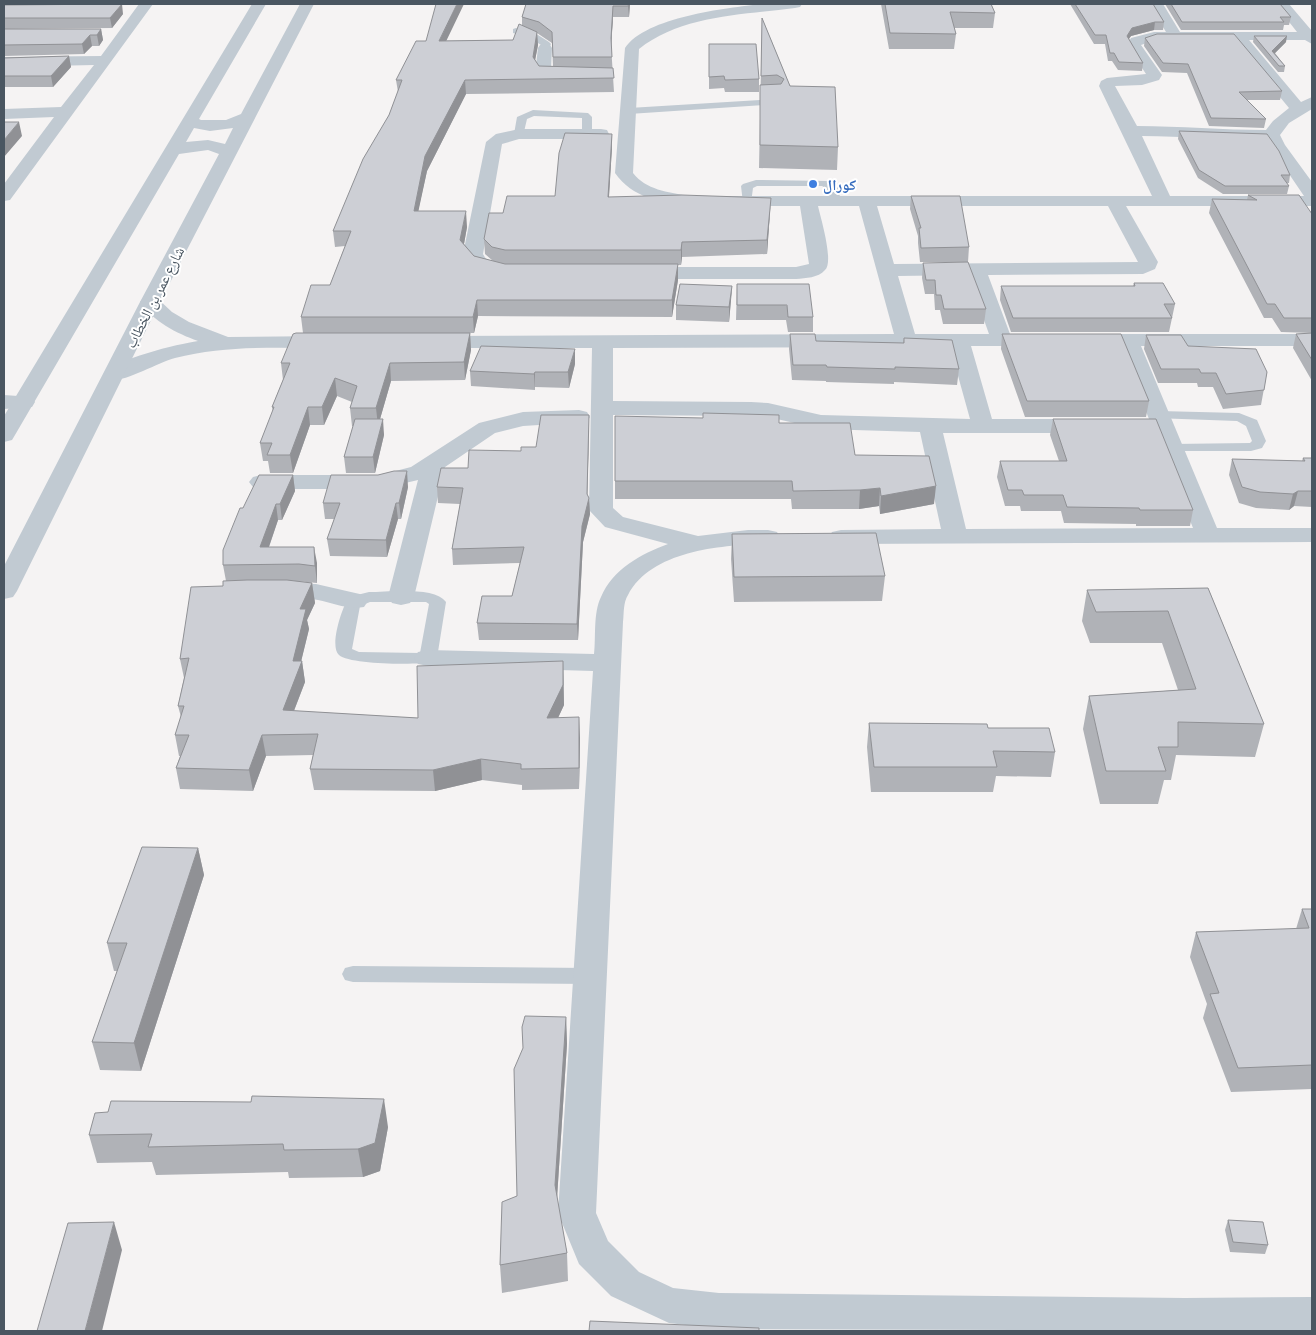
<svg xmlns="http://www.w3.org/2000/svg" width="1316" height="1335" viewBox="0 0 1316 1335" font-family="Commissioner,'Noto Naskh Arabic',sans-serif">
<rect width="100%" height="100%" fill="#f5f3f3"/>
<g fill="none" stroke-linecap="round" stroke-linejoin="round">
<path fill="#c1cad2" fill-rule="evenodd" d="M516,28L538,35L549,42L551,44L548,50H542L541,45L532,39L513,33V29Z
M776,99L781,102L780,104L629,114L624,111L629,108Z
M533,110L588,113L592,117V134L587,137L582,134V118L534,116L527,119L523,136H515L514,134L517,117Z
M756,180L828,181L838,187L841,202L839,204H831L827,189L822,186H757L753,188L751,203H743L741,186L743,184Z
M1159,411L1239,413L1257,420L1266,441L1262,448L1251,451H1167L1165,448L1167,445L1172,444L1250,443L1252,441L1246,426L1237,421L1154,418L1152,415L1154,412Z
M369,592C388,592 435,586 446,602L437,658L434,662C419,665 350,665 339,655C329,647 342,607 349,597ZM370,602H426L429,604L420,653L359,652L352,649L360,606Z
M353,966L589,968L597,970L600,976L597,982L589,984L353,982L345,980L342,974L345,968Z"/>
<path fill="#c1cad2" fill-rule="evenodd" d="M139,4H153L10,200L4,201V184L54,117L4,119V109L61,107L94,65L4,67V57L101,56Z
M762,4H802L800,7L795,8C743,15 682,15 639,49L633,173C646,190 668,192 688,196H1152L1099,86L1101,81L1107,78L1146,74L1127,45L1131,38L1154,32H1166L1149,4H1163L1180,32H1297L1275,4H1289L1312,31V44L1305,40H1249L1301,102L1312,97V109L1289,123L1280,135L1285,145L1312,182V206H1126L1158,262L1155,269L1143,274L988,275L1010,334L1045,336L1048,340L1045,344L1038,346H971L992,419H1149L1120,346H1086L1079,344L1076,340L1079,336L1086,334H1312V346H1141L1217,528H1312V542L841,544L832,542L829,537L832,532L841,530L941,529L920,432L821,429L768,417L751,416L613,415V508L623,517L698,536L748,530H768L777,532L780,537L777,542L768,544C723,545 652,550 628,595C623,603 624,613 623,622L596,1213L608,1241L639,1272L673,1288L719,1293L1185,1298L1312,1297V1331L719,1329L669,1323L611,1296L579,1264L558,1213L593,671L428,666L418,664L414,658L418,652L428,650L594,654C596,637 593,613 601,597C613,569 641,554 668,544L605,527L589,510L592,348H434L427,346L424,342L427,338L434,336L894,334L859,206H818C821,219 834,262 825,270C818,278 806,278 796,279H640L633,277L630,273L633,269L640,267H796L809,264L800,206H688C659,202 633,198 615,173L625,48C646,17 726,8 762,4ZM1155,40H1233L1289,108L1273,121L1266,130C1223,130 1180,126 1137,126L1115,86L1142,85L1159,80L1162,75L1141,45ZM1142,136C1183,136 1224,140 1266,140L1304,196H1170ZM877,206H1108L1138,262L894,264ZM968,275L989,334H915L898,276ZM950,347L970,419L821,415L768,403L751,402L613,401V348ZM943,433H1155L1193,528L966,529Z
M545,44L550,45L552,48L551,69L579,72L582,75L579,78L574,80L538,76L535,73L538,48L540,45Z
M519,129H601L607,130L609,134L607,138L601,139H519L502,144L483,254C488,265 501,265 512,268L515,272L512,276C493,281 471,272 463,254L486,142L496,134Z
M150,296L157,298L172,312L189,322L228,337L328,336L335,338L338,342L335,346L328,348C277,348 225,345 175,358C156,363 123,384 106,380L103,375C114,359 178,344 198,341C176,333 154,322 140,302L143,298Z
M4,395L32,397L35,402L32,407L4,409Z
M579,410L587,412L590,417L587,422L523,426L495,433L445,467L414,597L410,603L401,605L392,603L388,597L418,480L380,489H261L253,487L249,482L253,477L261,475H380L411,467L479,423L523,412Z
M275,583L316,584L364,595L368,601L364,607C348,610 333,603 318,600C300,597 283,601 266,597L262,591L266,585Z"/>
<path fill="#c1cad2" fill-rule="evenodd" d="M252,4H266L199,119L201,120H226L241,114L300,4H314L160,302L17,591L13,597L4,599V566L140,302L219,154L208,150L179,154L15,435L12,440L4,442V416ZM194,128L210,131L233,128L225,144L208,140L186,142Z"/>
</g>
<path fill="#b0b2b7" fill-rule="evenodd" d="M4,4H56L4,5Z
M526,4H630L629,17H613L611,45L614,92L466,94L427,171L418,211L467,227L464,244L474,256L493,261L485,254L484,239L503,213L555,196L612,134V147L609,197L770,212L767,254L682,257L681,265H678V280L672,317L478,316L474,333H470L471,350L465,380L391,381L380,419L384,435L375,473H346L344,457L353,426H352L350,408L352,402L337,396L324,425H310L293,473H270L268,461H263L260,443L273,412L272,407L283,380L281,363L303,333L301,317L330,285L345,246L335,247L333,231L389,115L398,92L396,80L426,41L513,40L522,25V17ZM537,33L552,43L553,66H539L535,60L538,45Z
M881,4H991L995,13L993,28H954L956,34L954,49H889Z
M1070,4H1153L1164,22L1163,30H1154L1131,36L1129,39L1143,63L1142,71L1118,70L1112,61H1108L1105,44H1094Z
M1165,4H1280L1291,17L1289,25H1284L1283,30H1181Z
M4,5L123,14L112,28L4,29Z
M762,18L790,86L838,147L837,170L759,168Z
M4,29H101L103,40L99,46H92L84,54L4,56Z
M1254,36L1286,42L1275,53L1285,66L1284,72H1278L1253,42Z
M1145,38L1282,91L1280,100H1247L1266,119L1264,128L1209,126L1187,73L1162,72L1144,46Z
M709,44L759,79V92H725L724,88L709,89Z
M69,56L71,67L53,87H4V58Z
M1179,131L1290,175L1289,183H1287L1289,186L1287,194H1223L1198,178L1178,139Z
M1248,195L1312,214V333L1281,332L1272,318H1264L1209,213L1212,199L1247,200Z
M911,196L969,247L968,262H920L918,243V236L910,209Z
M923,263L986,309L984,324H943L940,310H935L934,294H925L922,278Z
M1134,283L1175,304L1169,332H1011L1000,300L1001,286H1133Z
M737,284L813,317V332H788L786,320H736Z
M732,286L731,300L729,322L676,320V305Z
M1312,333V381L1293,348L1296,334Z
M790,334L816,341L903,343L904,338L959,369L957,385L894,382V384L826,382V381L792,380L789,349Z
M1002,334L1149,401L1146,417H1025L1001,349Z
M1146,335L1188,346L1267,372L1261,405L1223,409L1213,387H1198L1197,383H1158L1144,349Z
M575,364L569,388L535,387V390L471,386L470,371Z
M615,416L855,455L934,504L880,514L879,506L859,509H792L791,499H615Z
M1053,419L1193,510L1190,526H1136V524L1064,523L1061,511H1021L1020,506H1005L997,477L1000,461H1059L1050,435Z
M589,430L587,495L589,498L590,514L583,542L578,640H479L477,623L512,596L520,563L453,565L452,549L460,504L438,503L437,487L468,468L521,451L536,447Z
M1303,458H1312V507L1294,506L1289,510L1256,508L1239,503L1229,475L1232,459L1302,461Z
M293,475L295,491L282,520H278L269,547L317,563V583L296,581L312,583L315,603L307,620L309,629L301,661H302L305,682L294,711L418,718L563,661L564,705L558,718L580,738L579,789L522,790V785L482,780L435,791L314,790L310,769L313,755L266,756L253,791L180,789L176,768L180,756H179L175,735L181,717L178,706L184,678L180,659L226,581L223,565L243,508Z
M408,487L401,519H398L387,557L330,556L327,539L334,519H325L323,503Z
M732,534L885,576L882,601L734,602L731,559Z
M1208,588L1264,724L1255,757L1176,755L1171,780H1164L1158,804H1100L1083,729L1089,696L1178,690L1162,643H1090L1082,621L1087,590Z
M869,723L988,728L1055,752L1051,777L996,776L993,792H871L867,747Z
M198,848L204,875L141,1071L100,1070L92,1042L117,971H114L107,943Z
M1302,909H1312V1089L1231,1092L1203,1018L1207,1004L1190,957L1196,932L1296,929Z
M566,1017L567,1044L557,1199L567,1253L568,1281L502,1293L500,1265L517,1196Z
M388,1127L380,1171L363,1177L289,1178L288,1172L156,1175L152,1162L97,1163L89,1135Z
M1228,1220L1268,1245L1265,1254L1230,1252L1225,1230Z"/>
<path fill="#909195" d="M122,4L123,14L112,28L110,18Z
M457,4H464L440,54L439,41Z
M629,4H630L629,17L628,6Z
M613,6V17L611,49V38Z
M1155,22L1154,30L1131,36L1125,44L1127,36L1132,28Z
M101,29L103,40L99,46L97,35Z
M537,32L538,45L533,71V57Z
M90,35L92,46L84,54L82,44Z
M1287,36L1286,42L1271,57L1272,51Z
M69,56L71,67L53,87L51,76Z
M465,80L466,94L427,171L415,227L414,211L425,156Z
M19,122L22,136L4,157V140Z
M612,134V147L608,211V197Z
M771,198L767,254V240Z
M466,211L467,227L462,255L460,240Z
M682,242V257L681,265V250Z
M678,264V280L672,317V300Z
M732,286L731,300L729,322V307Z
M477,300L478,316L474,333L473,317Z
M470,333L471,350L465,380L464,362Z
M575,349V364L569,388L568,372Z
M390,363L391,381L378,426L376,408Z
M535,372V390L534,374Z
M335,378L337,396L324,425L322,407Z
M308,407L310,425L293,473L290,455Z
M589,415V430L587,507L589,498L590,514L583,542L578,640L577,624L582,526L587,494Z
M383,419L384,435L375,473L373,457Z
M407,471L408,487L401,519L399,503Z
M293,475L295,491L282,520L280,504Z
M936,486L934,504L880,514L881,496Z
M880,488L879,506L859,509L860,490Z
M1298,491L1294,506L1289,510L1293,494Z
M396,503L398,519L387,557L386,540Z
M276,504L278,520L263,564L260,547Z
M314,547L317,563V583L315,566Z
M312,583L315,603L307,620L309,629L300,666L302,661L305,682L286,731L283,710L293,661L300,609Z
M563,661L564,705L548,739L547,718Z
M579,717L580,738L579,789Z
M262,735L266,756L253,791L249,770Z
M481,759L482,780L435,791L433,770Z
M198,848L204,875L141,1071L134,1043Z
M566,1017L567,1044L556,1213L555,1185Z
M384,1099L388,1127L380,1171L363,1177L358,1149Z
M114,1222L122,1250L102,1331H85Z"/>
<path fill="#cdcfd5" stroke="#909195" d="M122,4L110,18H4V5Z
M436,4H457L439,41L513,40L519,24L537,32L533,57L539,66L613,68L614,78L465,80L425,156L414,211H466L460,240L474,256L505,264H678L672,300H477L473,317H301L311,285H330L351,231H333L363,159L389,115L402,80H396L416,41H426Z
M526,4H629L628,6H613L611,38L612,57H553L552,32L539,22L522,17Z
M885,4H991L995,13L950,12L956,34L890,33Z
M1075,4H1153L1164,22H1155L1132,28L1127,36L1143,63L1119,62L1114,53H1110L1106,35H1095Z
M1171,4H1280L1291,17H1280L1284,22H1182Z
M762,18L790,86L835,87L838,147L760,145V85L781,84L784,79L777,75L761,76Z
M4,29H101L97,35H90L82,44L4,45Z
M1157,34H1234L1282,91L1239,92L1266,119L1211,118L1188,64L1163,63L1145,38Z
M1254,36H1287L1272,51L1285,66H1279Z
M709,44H756L759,79L725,80L724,76L709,77Z
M69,56L51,76H4V58Z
M4,122H19L4,140Z
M1179,131L1267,134L1279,151L1290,175H1281L1289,186H1225L1199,170Z
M565,133L612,134L608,197L682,195L771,198L767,240L682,242L681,250H505L492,247L484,239L489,213H503L507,196H555L559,153Z
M1248,195H1299L1312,214V318H1284L1275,304H1267L1212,199L1257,200Z
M911,196H960L969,247L921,248L919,228H921Z
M968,262L986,309H944L941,295H936L935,280H926L923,263Z
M1134,283H1163L1175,304H1164L1172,318H1013L1001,286H1135Z
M680,284L732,286L729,307L676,305Z
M737,284H809L813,317H788L787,305H737Z
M296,333H470L464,362L390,363L376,408H350L357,386L335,378L322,407H308L290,455H267L272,443H260L274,407H272L290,363H281L293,334Z
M1312,333V360L1296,334Z
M790,334H815L816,341L904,343V338L952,340L959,369L895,367V369L827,367L826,365H793Z
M1002,334H1121L1149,401H1027Z
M1146,335H1181L1188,346L1256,349L1267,372L1264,390L1226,394L1216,373H1201L1199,369H1161Z
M481,346L575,349L568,372H535L534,374L470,371Z
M703,413L779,415V423H850L855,455L929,456L936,486L881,496L880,488L860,490L793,491L792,481H615V416L703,418Z
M541,415H589L587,494L589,498L582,526L577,624L477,623L482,596H512L524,547L452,549L463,488L437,487L441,468H468L469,450L521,451V447H536Z
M355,419H383L373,457H344Z
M1053,419H1156L1193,510H1140L1139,508L1067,507L1063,495H1024L1022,490H1008L1000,461H1067Z
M1303,458H1312V491H1298L1293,494L1260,492L1242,487L1232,459L1305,461Z
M394,471H407L399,503H396L386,540L327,539L340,503H323L331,475H378Z
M259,475H293L280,504H276L260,547H314L315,566L299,564L223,565V550L240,508H243Z
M876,533L885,576L734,577L732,534Z
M247,580H287L312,583L300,609H306L293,661H302L283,710L418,718L417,666L563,661V685L547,718L579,717V768L521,769V764L481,759L433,770L310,769L318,734L262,735L249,770L176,768L189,735H175L184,706H178L189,658L180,659L191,587L223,586V581Z
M1208,588L1264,724L1178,722V747H1158L1166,771H1106L1089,696L1196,689L1168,611L1096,612L1087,590Z
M869,723L987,724L988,728H1049L1055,752L993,751L997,767H874Z
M142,847L198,848L134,1043L92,1042L127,943H107Z
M1302,909H1312V1065L1238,1068L1210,994L1219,993L1196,932L1309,928Z
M525,1016L566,1017L555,1185L567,1253L500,1265L502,1202L517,1196L514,1069L523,1048L522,1027Z
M252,1096L384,1099L375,1143L358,1149L284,1150L283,1144L148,1147L152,1134L89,1135L95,1113L108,1112L111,1101L251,1102Z
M1228,1220L1263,1222L1268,1245L1233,1242Z
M114,1222L85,1331H37L68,1223Z
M590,1321L759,1328V1331H589Z"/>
<circle fill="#3f7fe0" stroke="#fff" stroke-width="2" cx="813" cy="184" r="5"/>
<g text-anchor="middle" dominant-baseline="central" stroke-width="4" stroke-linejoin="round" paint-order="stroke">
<g font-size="15" font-weight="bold" fill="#366cbe" stroke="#fff" text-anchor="start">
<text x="823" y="184">كورال</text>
</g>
<g font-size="15" fill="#4a5661" stroke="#fff">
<text transform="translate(154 297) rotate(-63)">شارع عمر بن الخطاب</text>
</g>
</g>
<rect width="1316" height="1335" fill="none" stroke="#4a5661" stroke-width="10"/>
</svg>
